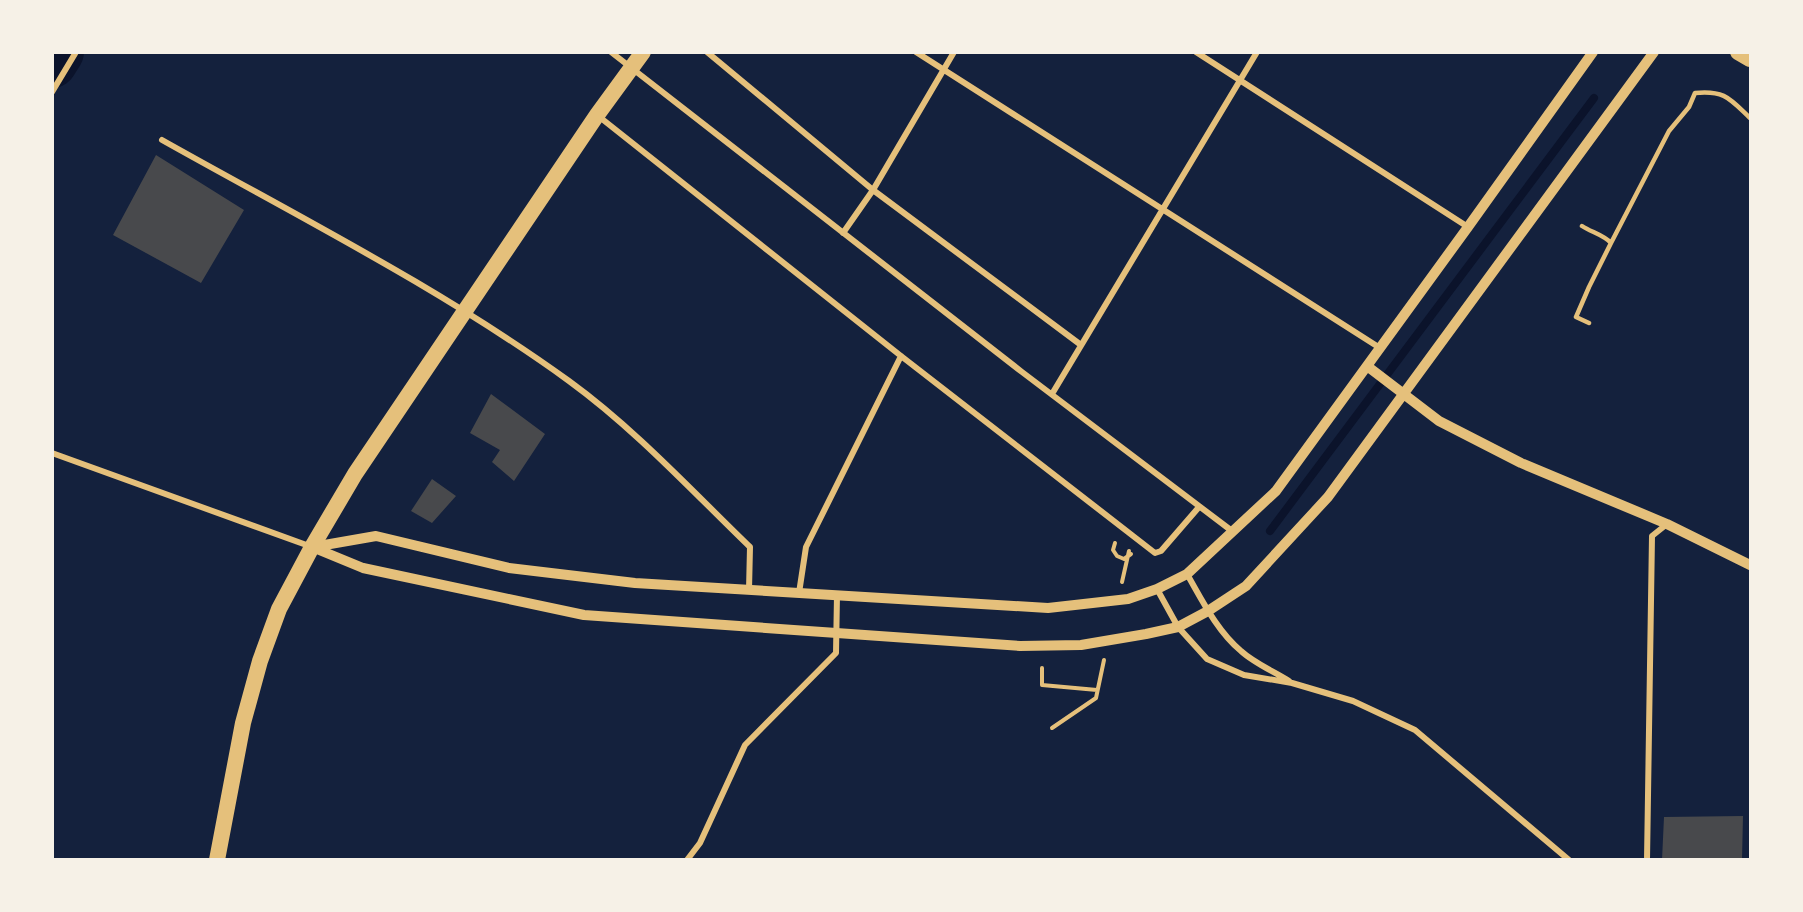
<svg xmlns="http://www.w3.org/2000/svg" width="1803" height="912" viewBox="0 0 1803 912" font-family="'Titillium Web',sans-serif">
<rect width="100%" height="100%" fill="#14213d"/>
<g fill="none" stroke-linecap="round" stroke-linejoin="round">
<path stroke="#0b132b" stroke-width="8" d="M1270,531L1594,98"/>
<path stroke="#0b132b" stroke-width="50" d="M52,63L59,52"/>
</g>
<path fill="#48494c" d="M156,155L244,210L201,283L113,235Z
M491,394L545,434L514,481L492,462L500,450L470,433Z
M432,479L456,496L432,523L411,511Z
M1743,816L1742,860H1662L1664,817Z"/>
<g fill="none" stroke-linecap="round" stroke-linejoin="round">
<path stroke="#e5c07b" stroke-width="4" d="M1115,543L1113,550L1117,556L1124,559L1131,554
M1122,582L1129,551
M1042,668V685L1097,690
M1052,728L1096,698L1104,660"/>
<path stroke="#e5c07b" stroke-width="4.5" d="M1582,226C1591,232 1604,235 1611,243L1589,287L1576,317L1589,323
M1611,243L1669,131L1689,107L1695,93C1725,90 1730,99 1750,118"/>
<path stroke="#e5c07b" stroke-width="6" d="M611,52L1022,372L1232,531
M707,52L873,190L1081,345
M916,52L1380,348
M1196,52L1468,227
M52,92L76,52
M597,115L901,356L1155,553L1161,551L1199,507
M162,140C299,217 442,289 569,381C635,429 691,490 750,547L749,590
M843,233L873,190L954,52
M1052,394L1257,52
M52,453L312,547
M1187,574C1202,600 1217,631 1241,651C1254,663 1273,671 1289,681
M1157,589L1178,627L1207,659L1244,675L1292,683L1353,701L1415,730L1569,860
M799,593L806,547L901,356
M687,860L700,843L745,745L836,653L837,595
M1647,860L1652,536L1667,524"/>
<path stroke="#e5c07b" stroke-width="10" d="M1367,366L1439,421L1521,463L1667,524L1750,565
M312,547L363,568L584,615L1020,646L1081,645L1146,634L1178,627L1208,611L1246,586L1328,497L1654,52
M313,547L376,536L509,568L635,583L1048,608L1128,599L1157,589L1187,574L1276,491L1468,227L1593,52"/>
<path stroke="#e5c07b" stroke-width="16" d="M1738,52L1750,59
M217,860L243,723L260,661L279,609L312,547L355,474L597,115L643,52"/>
</g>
<rect width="1803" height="912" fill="none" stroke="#f6f1e7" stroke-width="108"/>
</svg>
